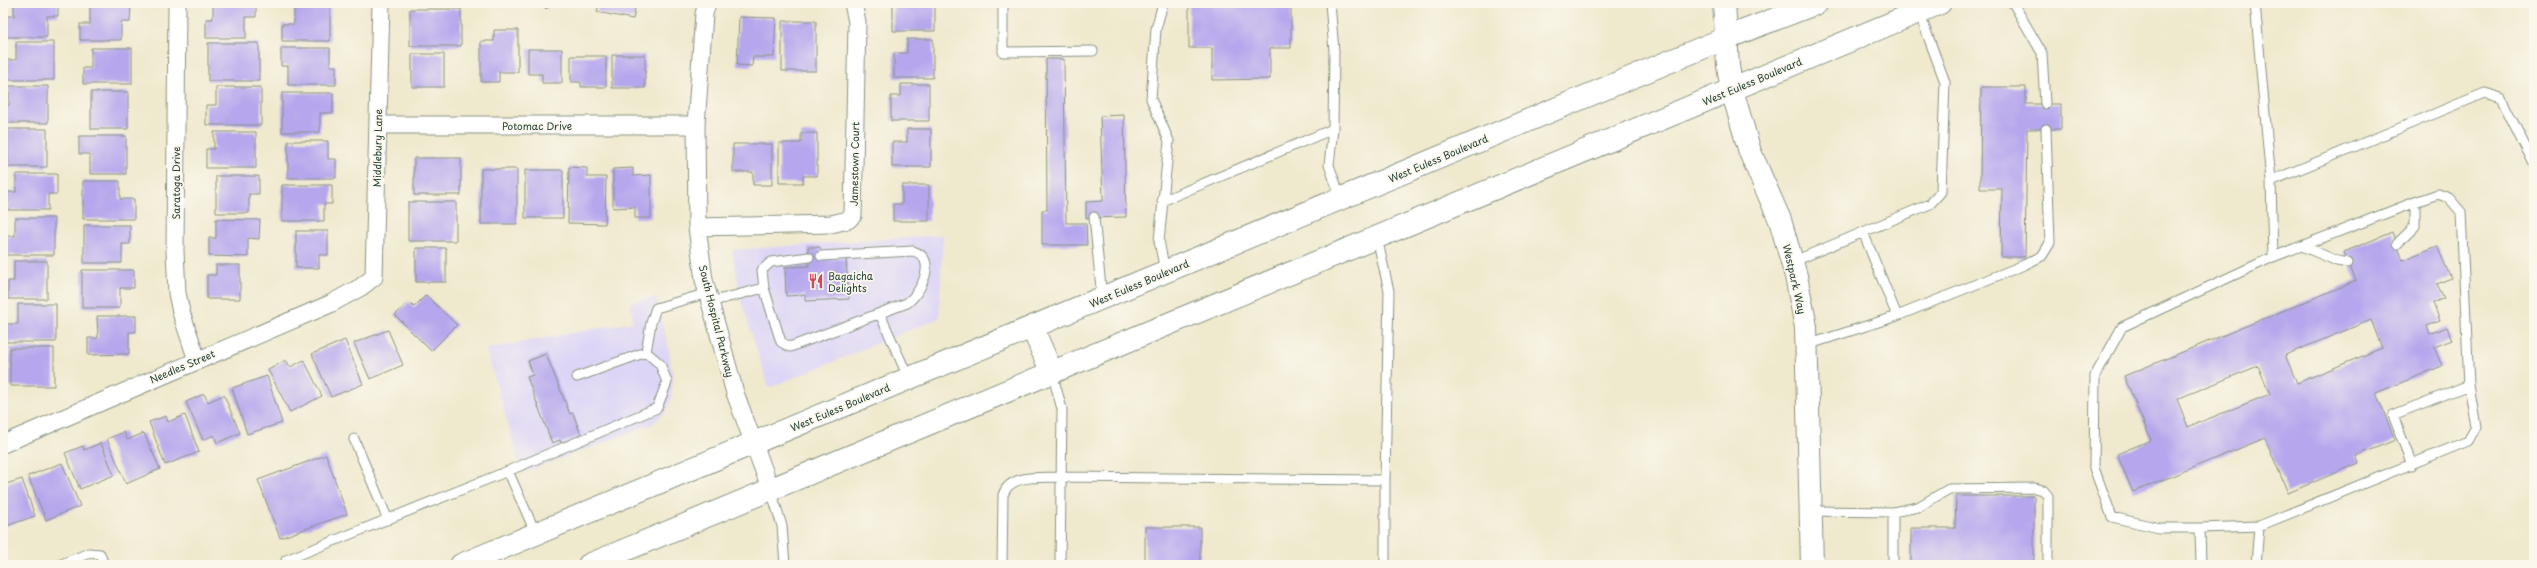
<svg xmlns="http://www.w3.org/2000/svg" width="2537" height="568" viewBox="0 0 2537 568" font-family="'Playpen Sans',sans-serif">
<rect width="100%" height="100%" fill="#fbf7ec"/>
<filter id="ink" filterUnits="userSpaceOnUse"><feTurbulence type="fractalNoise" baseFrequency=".025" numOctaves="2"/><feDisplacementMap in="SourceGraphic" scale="8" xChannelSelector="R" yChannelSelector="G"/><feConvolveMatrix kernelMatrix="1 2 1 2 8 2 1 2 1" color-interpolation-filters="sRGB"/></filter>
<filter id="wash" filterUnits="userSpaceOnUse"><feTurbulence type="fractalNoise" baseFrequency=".012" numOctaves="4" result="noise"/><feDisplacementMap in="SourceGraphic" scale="16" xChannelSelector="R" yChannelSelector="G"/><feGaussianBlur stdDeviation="0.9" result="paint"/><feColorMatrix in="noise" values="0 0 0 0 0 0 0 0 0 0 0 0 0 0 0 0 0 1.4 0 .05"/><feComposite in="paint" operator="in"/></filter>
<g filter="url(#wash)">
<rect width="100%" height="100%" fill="#efe9ce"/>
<path fill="#ddd5f6" d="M943,235L939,318L769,388L741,301L732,250Z
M656,297L668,345L673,379L671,399L666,411L653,424L522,473L486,349L633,322L630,302Z"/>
<g id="blocks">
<path fill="#b5a6ed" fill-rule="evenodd" d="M14,3H58V16H47V37H6V16H14Z
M90,3H131L130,22H121V40H80V24H90Z
M213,3H256V17H246V38H206V19H213Z
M294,3H330V41H282V24H294Z
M541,3H552L546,9Z
M599,3H636L633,19L597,12Z
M893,3H935V31H893Z
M1189,3H1291V48H1270V79L1212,80V48H1189Z
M410,9H461V46H410Z
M739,17L776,18L774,57H753L752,66L737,65Z
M782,21H816V71H782Z
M494,30H518V72H499V82H481V41H494Z
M907,39H933V78H894V53H907Z
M16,42H54V80H3V60H16Z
M208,43H259V81H208Z
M91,48H132V84H83V68H91Z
M281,48H330V66H336V85H288V66H281Z
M528,49H562V83H542V74H528Z
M412,54H444V87H412Z
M612,55H645V88H612Z
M571,56H606V87H581V82H571Z
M1046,59H1064L1066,223H1086L1087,245H1042V210H1047Z
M901,84H929V121H891V96H901Z
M9,86H48V123H3V105H9Z
M216,87H261V125H206V105H216Z
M1981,87H2026V104H2061V129H2027L2025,257H2001L2002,189H1980Z
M91,92H128V129H91Z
M282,93H333V113H320V132H282Z
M1124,115L1126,217L1086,218V202L1103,201L1100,116Z
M8,129H47V167H8Z
M907,129H931V167H892V142H907Z
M214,132H256V168H206V149H214Z
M801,133H817V176H803V183H779V143H801Z
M79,136H126V174H90V154H79Z
M288,141H328V159H336V178H288Z
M733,144H772V185H753V172H733Z
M414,158H461V195H414Z
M569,167L587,168V177H606L605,224L568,223Z
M633,168V176L651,175V218H635V207L613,208V169Z
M481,169H517V224H481Z
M525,170H563V218H525Z
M16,174H57V194H48V210H8V192H16Z
M216,176H259V194H249V213H216Z
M83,181H120V199H134V219H83Z
M282,185H332V204H324V221H282Z
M902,185H929V221H893V204H902Z
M408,202H456V241H408Z
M15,218H54V255H3V236H15Z
M216,219L260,220L259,239L248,238V257L209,256V238H216Z
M84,225H130V244H122V263H84Z
M296,231H328V255H319V268H296Z
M2392,232L2403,260L2437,246L2451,278L2437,284L2444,298L2433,303L2440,321L2427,326L2430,334L2447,327L2452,340L2434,347L2442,366L2376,393L2395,440L2356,456L2359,463L2288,493L2265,438L2133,492L2117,454L2151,440L2124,376L2356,281L2344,252ZM2371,320L2382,348L2297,383L2285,355ZM2258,366L2270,394L2188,427L2177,399Z
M808,247H820L821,260L846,259L849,299L805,301V295L786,296L785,267L809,266Z
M416,248H446V282H416Z
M14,261H47V299H8V281H14Z
M216,265H240V299H207V275H216Z
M82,270H134V288H120V308H82Z
M426,295L457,325L431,351L395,315L409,302L414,307Z
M18,304H56V342H6V324H18Z
M97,316H136V332H129V354L88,355V338H98Z
M388,330L403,365L370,379L354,343Z
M345,340L363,384L331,397L312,354Z
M10,348H54V386H10Z
M546,354L570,414L573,413L581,435L561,443L560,440L552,443L527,377L533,375L528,361Z
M286,360L290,367L304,360L322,396L290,412L268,370Z
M267,376L282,423L247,434L232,388Z
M204,394L208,402L224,395L240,433L217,443L214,435L203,440L186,402Z
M185,415L199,452L165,465L149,422L166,416L168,422Z
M124,432L127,440L144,433L160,469L126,484L107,439Z
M101,443L114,475L80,489L65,453L83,446L84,450Z
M326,455L347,514L280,538L258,480Z
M62,463L80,506L46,520L28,476Z
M22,479L35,516L3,527V485Z
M1956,496H2034V565H1911V528H1955Z
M1145,527H1200V565H1145Z"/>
</g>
</g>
<g filter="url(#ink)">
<use href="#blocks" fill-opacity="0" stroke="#879381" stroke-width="1"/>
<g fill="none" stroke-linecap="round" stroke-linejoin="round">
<defs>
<path id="lane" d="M1003,3V52L1093,51
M1163,3L1156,29L1151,99L1169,141L1159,241L1165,271
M1330,3L1334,51L1333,129L1329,165L1341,199
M2013,3L2042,53L2045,104
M2255,3L2271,181L2273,257
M2271,181L2485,93L2501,98L2534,164
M1162,201L1333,129
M1094,217L1102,298
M1863,232L1897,316
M2397,244L2415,226V202
M2302,246L2337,261L2348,263
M1792,262L1930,204L1941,192L1945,82L1919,12
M764,288L781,342L790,347L907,303C921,293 939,258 913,251L821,256
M710,302L764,288L762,270L771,262L809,257
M880,314L909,379
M1807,345L1897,316L2024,265L2042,256L2050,243L2046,129
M1052,373L1062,409L1060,565
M577,377L646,352L651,323L656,308L708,293
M354,439L388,520
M2412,465L2393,415L2469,385
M508,471L657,408L667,382L660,364L646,352
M1385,480V565
M771,490L782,526L785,565
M1812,511L1893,512L1918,507L1949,489L2035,488L2043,490L2048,496V565
M1893,512V565
M2200,528L2259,526
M286,560L508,471L536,534
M59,565L89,553L100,554L104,565
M1002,565L1003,495C1010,473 1042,478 1061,477L1385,480L1389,291L1377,238
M2201,565L2200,528H2159L2112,517L2094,468L2095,376L2122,327L2273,257L2415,202L2438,194L2449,198L2461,212L2469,385L2476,427L2468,441L2259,526L2256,565"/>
<path id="street" d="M177,3L175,251L177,293L181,312L197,360
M707,3L704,14L696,125L697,227L704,280L735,393L771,490
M378,125H696
M697,227L831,224L848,220L853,215L857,22L853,3
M3,444L330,304L361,287L374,277L381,3"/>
<path id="secondary" d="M1724,3L1728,66L1732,90L1750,152L1780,220L1796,276L1806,327L1812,565"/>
<path id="primary" d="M1032,327L1052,373
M461,565L1726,38L1817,3
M589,565L1940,3"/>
</defs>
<use href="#lane" stroke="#879381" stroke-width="11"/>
<use href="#street" stroke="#879381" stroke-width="19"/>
<use href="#secondary" stroke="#879381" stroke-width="24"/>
<use href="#primary" stroke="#879381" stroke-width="24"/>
<use href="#lane" stroke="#fff" stroke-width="9"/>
<use href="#street" stroke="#fff" stroke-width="17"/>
<use href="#secondary" stroke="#fff" stroke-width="22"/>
<use href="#primary" stroke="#fff" stroke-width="22"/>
</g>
</g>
<defs>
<symbol id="restaurant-bare" viewBox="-9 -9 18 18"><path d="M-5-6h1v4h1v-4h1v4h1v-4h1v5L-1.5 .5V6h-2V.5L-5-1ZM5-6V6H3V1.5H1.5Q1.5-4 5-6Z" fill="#d1495b" stroke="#fbf7ec" stroke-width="2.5" paint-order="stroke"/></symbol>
</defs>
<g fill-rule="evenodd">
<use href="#restaurant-bare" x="805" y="270" width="22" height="22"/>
</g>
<g text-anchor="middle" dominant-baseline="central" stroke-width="3.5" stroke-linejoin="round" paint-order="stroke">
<g font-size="10" fill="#1f3d34" stroke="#fbf7ec">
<text transform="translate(1752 81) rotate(-23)">West Euless Boulevard</text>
<text x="537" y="125">Potomac Drive</text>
<text transform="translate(377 148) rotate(-89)">Middlebury Lane</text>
<text transform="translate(1438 158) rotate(-23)">West Euless Boulevard</text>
<text transform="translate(854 164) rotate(-89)">Jamestown Court</text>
<text transform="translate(175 183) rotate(-90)">Saratoga Drive</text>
<text transform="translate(1795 279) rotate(77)">Westpark Way</text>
<text transform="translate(1139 283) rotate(-23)">West Euless Boulevard</text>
<text transform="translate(717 321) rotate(76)">South Hospital Parkway</text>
<text transform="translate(182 366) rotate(-23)">Needles Street</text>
<text transform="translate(840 407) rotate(-23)">West Euless Boulevard</text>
</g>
<g font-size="10" fill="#1f3d34" stroke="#fbf7ec" text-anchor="start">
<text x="828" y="275">Bagaicha<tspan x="828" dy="12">Delights</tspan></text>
</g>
</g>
<rect width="2537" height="568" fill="none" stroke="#fbf7ec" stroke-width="16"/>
</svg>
